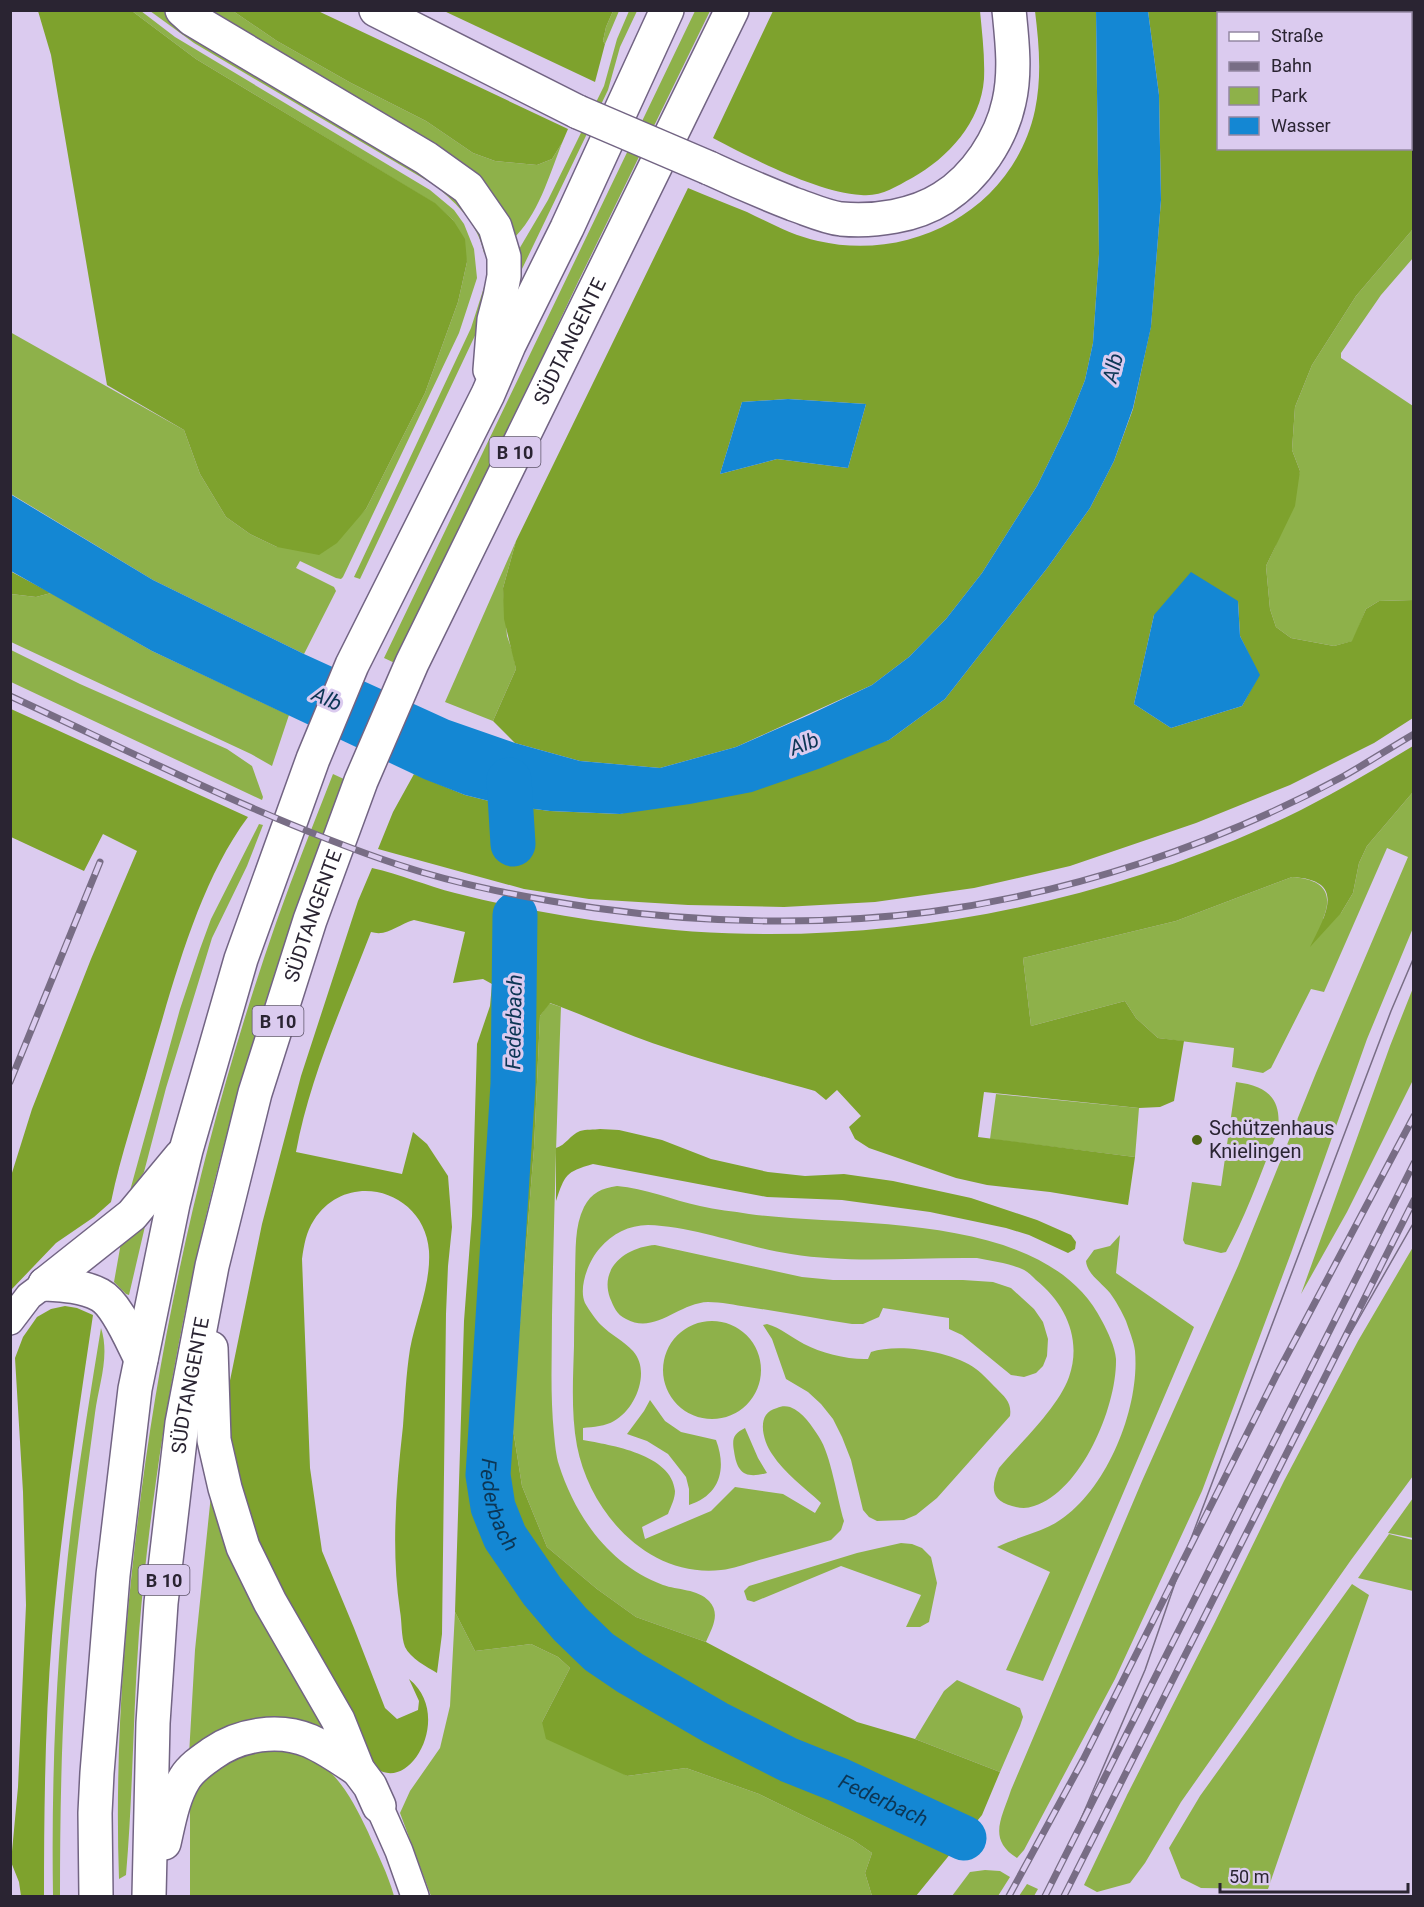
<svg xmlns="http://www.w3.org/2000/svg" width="1424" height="1907" viewBox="0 0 1424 1907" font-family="Roboto,sans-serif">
<rect width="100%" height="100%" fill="#dbcbef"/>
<path fill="#8eb14a" d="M132,11H141L175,37L430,190L454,210L464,224L474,249L477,278L459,333L343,577L341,579L336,578L300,561L296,568L334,587L336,591L304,654L153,580L11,494L10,332L184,430L200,474L226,517L250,534L277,547L354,521L366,509L425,393L458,302L467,262L453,220L434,203L196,59Z
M150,11H163L175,20L417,165L475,216L486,255L484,253C478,224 458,205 436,186L194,43Z
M202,11H233L277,41L351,83L426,121L473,153L495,161L537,165L552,159L562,143C549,176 538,216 512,240Z
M613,11H619L605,44L603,41L606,27Z
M629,11H637L620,47L608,90L522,269L520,270L515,256L548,200L604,86L617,39Z
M695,11H710L578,282L397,664L384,658Z
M1413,229V258L1381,295L1341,353V358L1413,406V600L1379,601L1366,609L1353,641L1334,646L1291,638L1276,627L1270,609L1266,566L1275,547L1300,471L1292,450L1295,407L1312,365L1356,296Z
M490,280L480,325L360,579L354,577L471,328L485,284Z
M516,541L503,588L507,636L513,653L516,669L493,721L445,702Z
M51,593L152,651L289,715L272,766L251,754L11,642V594L36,597Z
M11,650L80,684L227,749L252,766L263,797L262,800L11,682Z
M333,774L346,780C254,1006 190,1240 156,1481C149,1531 143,1582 139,1633C133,1713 133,1794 126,1875L119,1879C115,1767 122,1655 135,1544C159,1332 206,1124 276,923C294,872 314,823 333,774Z
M1413,792V928L1367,1039L1291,1253L1202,1491L1115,1679L1024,1850L1017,1858C987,1839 1002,1818 1011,1790L1142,1481L1238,1266L1316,1073L1408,857L1387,848L1324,992L1311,989L1271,1068L1263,1073L1232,1067L1234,1048L1158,1038L1136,1018L1125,1001L1031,1026L1023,958L1176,921L1292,877C1320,879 1335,890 1323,919L1341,913L1353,893L1359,863L1367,846Z
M259,824L263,825L247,866L212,938L166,1088L144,1172L128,1198L180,1009L200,949L211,919Z
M1413,988V1080L1347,1212L1301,1294L1390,1046Z
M549,1003L561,1007C557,1110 554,1213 552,1316C552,1355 550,1395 554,1434C555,1444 556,1456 559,1465C576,1518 610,1565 663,1585C677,1590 698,1589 709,1601C721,1614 712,1628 706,1642L636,1617L597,1589L547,1547L522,1486L512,1423L534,1148L540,1016Z
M1236,1082C1266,1086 1282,1097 1278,1130C1262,1170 1247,1214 1226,1252L1221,1253L1185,1244L1183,1240L1192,1182L1221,1186Z
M996,1094L1139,1108L1135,1157L990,1139Z
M617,1186C645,1188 672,1200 700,1206C716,1210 733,1211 749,1214C854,1228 1046,1210 1102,1321C1108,1332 1115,1347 1116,1359C1117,1406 1082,1491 1034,1506C1026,1509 1019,1508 1012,1506C990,1500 991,1486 999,1468C1020,1443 1058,1408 1069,1377C1082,1340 1066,1304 1036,1280C1032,1276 1027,1271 1022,1269C1008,1263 992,1261 977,1258C915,1257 852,1264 791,1254C745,1247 693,1226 648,1225C629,1225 612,1234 600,1248C589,1260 578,1287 585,1303C589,1310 596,1320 601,1325C611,1335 624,1341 633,1351C651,1371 636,1409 614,1421C606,1426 593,1427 583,1428V1440C610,1445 672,1454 675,1491C675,1499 671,1506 668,1514L642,1527L645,1539L711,1511L735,1487L783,1494L815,1513L821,1503C804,1487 785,1474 772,1454C763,1441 755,1413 777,1408C781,1406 786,1406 790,1407C803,1412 812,1426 819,1437C831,1455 837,1498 844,1521L841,1530L831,1540C806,1547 781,1554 756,1561C745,1564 733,1569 721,1570C648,1578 590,1513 577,1446C571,1414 573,1379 574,1346C574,1322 575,1298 575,1274C576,1251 574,1227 584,1207C591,1193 602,1188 617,1186Z
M146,1222L129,1295L126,1294L114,1282L122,1237Z
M1120,1235L1116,1273L1194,1327L1043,1681L1006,1670L1050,1572L997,1547C1017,1537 1043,1532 1060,1520C1108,1488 1140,1407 1135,1351C1134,1342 1129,1330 1126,1321C1122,1312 1116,1301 1110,1293C1102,1283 1087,1274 1086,1261L1094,1250L1110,1246Z
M655,1245L802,1277L833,1280H963L993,1282L1011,1288L1034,1309L1043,1322L1048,1339L1047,1356L1043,1366L1036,1373L1024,1377L1011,1375L962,1335L949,1329V1318L883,1308L879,1317L863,1324H852C818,1319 783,1312 748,1307C735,1305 721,1302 708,1302C678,1303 655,1335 626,1319C616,1314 614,1307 610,1298C599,1267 627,1247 655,1245Z
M1413,1247V1476L1351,1560L1181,1802L1145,1863L1130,1883L1097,1892L1084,1885L1127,1795L1215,1622L1284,1481L1358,1341Z
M663 1370a49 49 0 1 1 98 0a49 49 0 1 1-98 0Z
M767,1324C781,1328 791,1337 804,1344C821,1353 849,1360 868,1359L871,1352C898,1343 952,1351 976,1369C983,1374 990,1382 996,1388C1005,1397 1012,1403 1010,1416L937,1498L916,1515L904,1520L877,1521L869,1517L863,1510L851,1460L842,1437L833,1419L821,1404L808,1392L786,1379L772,1339L763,1325Z
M101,1328C110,1356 99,1384 95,1413C87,1474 78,1536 72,1597C62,1697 60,1797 60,1896H53C51,1768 57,1639 73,1512C81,1450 91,1389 101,1328Z
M650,1400L665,1421L681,1432L716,1440C727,1469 720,1495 689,1505V1489L686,1477L668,1454L647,1441L627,1434L644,1411Z
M745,1428L758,1458L767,1473C745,1479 737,1473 734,1451C732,1439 733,1434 745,1428Z
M212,1485L335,1738L189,1755L195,1650Z
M1413,1498V1538L1388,1533Z
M1389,1534L1413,1540V1591L1358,1578Z
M901,1543L912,1544L922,1548L931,1557L937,1583L929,1622L920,1627H906L921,1595L841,1566L754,1602L747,1600L744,1591L749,1586L857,1553Z
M1352,1584L1369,1595L1268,1889L1201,1888L1181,1878L1169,1848L1200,1796Z
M455,1612L475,1651L531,1644L558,1657L570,1668L542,1722L627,1776L686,1768L759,1794L853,1840L872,1853L865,1873L872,1896H431L400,1813L410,1791L440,1748L450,1706Z
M957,1680L1020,1708L1023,1717L1020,1726L1000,1772L915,1739L944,1691Z
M260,1751C270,1751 282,1750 292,1752C334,1761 351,1797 368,1832C377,1853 388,1874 394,1896H190V1805L197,1788L217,1769L233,1759Z
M985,1870L1000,1871L1010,1877L998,1896H952L970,1872Z
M1027,1884L1038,1889L1034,1896H1019Z"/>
<path fill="#7ea22d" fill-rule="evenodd" d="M1360,10L1385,13L1218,14V148H1410L1411,21L1413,23V229L1356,296L1312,365L1295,407L1292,450L1300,471L1295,506L1266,566L1270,609L1276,627L1291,638L1334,646L1352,641L1366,609L1379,601L1413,600V718L1374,743L1290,785L1196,823L1070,866L974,888L875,902L784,907L688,905L589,899L524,889L378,849L393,812L414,774L465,795L505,805L550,811L620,814L889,740L945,699L1048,567L1090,508L1114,461L1133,409L1151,326L1161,200L1159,95L1148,11ZM1238,601L1240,636L1259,675L1242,706L1171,728L1134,704L1154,615Z
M38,11H132L196,59L435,203L453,220L465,239L467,262L458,302L425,393L366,509L337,543L319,555L277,547L250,534L226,517L200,474L184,430L107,385L51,55Z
M233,11H318L568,129L562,143L552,159L537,165L495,161L473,153L426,121L351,83L277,41Z
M444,11H613L606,27L603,41L605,44L595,82Z
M773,11H980C982,33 985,56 984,79C981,122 948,158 912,178C895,187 881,197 861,195C817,192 753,159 713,138Z
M1035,11H1096L1099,254L1093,343L1085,380L1067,425L1037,486L982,573L946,619L909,657L872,685L736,747L660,768L580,761L515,743L493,721L516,669L504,619L503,588L516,541L688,188C707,196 727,204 747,212C770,223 793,236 818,241C913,263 1014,208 1035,110C1042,76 1039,44 1035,11ZM788,399L866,404L848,468L777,459L720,474L742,402Z
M10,571L51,593L36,597L11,594Z
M11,709L248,817C198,884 174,981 150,1061C137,1108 121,1154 111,1202L94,1217L56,1243L11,1290V1176L32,1109L91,959L137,851L103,834L84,871L11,837Z
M1413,746V792L1367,846L1359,863L1353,893L1341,913L1310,947C1326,914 1347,880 1292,877L1176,921L1023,958L1031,1026L1125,1001L1136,1018L1158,1038L1184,1041L1174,1101L1160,1107L1139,1108L984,1092L978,1137L1135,1157L1128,1205L1050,1192L987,1185L956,1178L869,1148L855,1139L849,1127L861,1116L837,1090L826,1100L815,1091C751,1073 679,1055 618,1030C595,1021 573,1011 550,1003L540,1016L534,1148L512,1423L522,1486L547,1547L597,1589L636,1617L706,1642L857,1722L915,1739L1000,1772L982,1815L916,1896H872L865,1873L872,1853L853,1840L759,1794L686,1768L627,1776L546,1739L542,1722L570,1668L558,1657L531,1644L475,1651L455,1612L464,1321L472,1216L477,1044L490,1006L492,984L483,979L453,983L465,932L414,920C398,924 388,937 371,932C343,1005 310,1076 296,1152L402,1174L413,1132L427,1144L448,1176L452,1227L448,1266L446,1314L442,1634L437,1673C427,1667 410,1658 405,1647C401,1637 402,1622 400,1611C391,1549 396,1489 403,1426C405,1400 406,1374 410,1349C416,1317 431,1284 429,1251C425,1191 348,1168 314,1220C306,1232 304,1245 302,1259L310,1468L322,1551L354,1628L385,1708L397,1719L418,1710L419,1701L409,1679C454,1715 410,1794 376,1768L269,1571L234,1474L226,1400L262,1224L301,1076L358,901L372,868C400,874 427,886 455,893C510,907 565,917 621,924C838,954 1066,916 1265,827C1317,804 1365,775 1413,746Z
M600,1129L619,1130L662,1140L711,1159L768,1172L805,1176L844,1174L893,1181L971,1198L1037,1220L1071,1235L1076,1242L1075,1249L1068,1253L1029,1235L1006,1228L930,1212L842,1200L767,1197L593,1164C565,1172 565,1175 556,1201V1148C566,1145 570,1135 580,1131C586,1129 594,1130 600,1129Z
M65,1306L77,1308L93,1315C77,1422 61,1529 52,1636C45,1723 44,1810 44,1896H21L19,1882L11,1862L18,1787L26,1605L23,1492L15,1358L23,1337L37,1317L51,1309Z"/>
<path fill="#1487d3" d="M1096,11H1148L1159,95L1161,200L1151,327L1133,408L1114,461L1090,508L1048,567L945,699L889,740L821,768L752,792L690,804L620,814L550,811L505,805L465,795L424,779L152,651L11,571L10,494L153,580L304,654L449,720L515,743L580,761L660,768L736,747L809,715L872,685L909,657L946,619L982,573L1037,486L1067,425L1085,380L1093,343L1099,254Z
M788,399L866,404L848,468L777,459L720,474L742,402Z
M1191,572L1238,601L1240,636L1260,675L1242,706L1171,728L1134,704L1154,615Z"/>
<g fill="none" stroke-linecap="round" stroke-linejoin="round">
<g stroke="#1487d3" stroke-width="45">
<path d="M509,780L513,844"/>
<path id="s1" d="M515,915L513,1084L488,1475L493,1507L505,1537L542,1591L570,1624L599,1652L630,1673L716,1723L789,1760L839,1780L964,1838"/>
</g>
<defs>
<path id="minor" d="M10,1321L29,1296L45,1284
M379,1806L399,1851L415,1896"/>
<g id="highway">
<path d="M182,10L192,19L426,158L468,188L495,227L504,257V276L500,297L494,320L490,370"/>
<path d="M376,10L578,112"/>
<path d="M709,168C737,181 765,193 793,204C808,209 825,217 841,219C875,222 915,216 943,198C976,177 1001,139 1009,102C1016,72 1012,40 1009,10"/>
<path d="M45,1284L132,1215L181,1156"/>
<path d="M45,1284C63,1285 83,1286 100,1295C117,1304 132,1342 141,1359"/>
<path d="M211,1348L214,1440L225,1488L243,1547L270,1602L338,1720L358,1770L370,1786L379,1806"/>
<path d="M164,1843C169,1821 173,1797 185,1778C192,1767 203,1760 213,1753C240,1734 279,1728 310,1741C328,1749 343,1760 358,1770"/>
<path d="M96,1896L95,1813L97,1773L113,1575L135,1389L173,1204L186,1150L241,959L313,759L352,665L488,394L509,345L567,228L667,10"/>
<path id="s2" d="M149,1896L153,1723L161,1603L182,1423L212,1266L255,1093L310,920L361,781L412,663L732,10"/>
</g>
</defs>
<use href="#minor" stroke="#726483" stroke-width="30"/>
<use href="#highway" stroke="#726483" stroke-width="36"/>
<use href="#minor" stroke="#fff" stroke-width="27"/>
<use href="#highway" stroke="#fff" stroke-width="33"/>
<path stroke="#786d85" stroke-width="1.5" d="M1326,1376L1414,1222
M1071,1842L1145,1670L1184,1557L1391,1011L1414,957"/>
<defs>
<path id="rail" d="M10,696C138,755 265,820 399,865C462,886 529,898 595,908C702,923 821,926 929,912C1072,893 1216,845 1344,776C1367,763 1390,748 1414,734
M10,1082L100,862
M1009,1896L1083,1760L1277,1374L1414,1116
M1045,1896L1414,1163
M1064,1896L1414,1200"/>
</defs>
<use href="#rail" stroke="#786d85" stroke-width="7"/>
<use href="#rail" stroke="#dbcbef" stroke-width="4.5" stroke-dasharray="14" stroke-linecap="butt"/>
<defs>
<path id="highway-bridge" d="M578,112L709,168"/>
</defs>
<use href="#highway-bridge" stroke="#726483" stroke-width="36" stroke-linecap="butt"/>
<use href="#highway-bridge" stroke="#fff" stroke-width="33"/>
</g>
<circle fill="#4c6413" stroke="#dbcbef" stroke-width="2" cx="1197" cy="1140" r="6"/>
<g text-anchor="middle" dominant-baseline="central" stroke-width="6" stroke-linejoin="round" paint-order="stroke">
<g fill="#dbcbef" stroke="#5f566b" stroke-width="1.5">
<rect x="489.5" y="437" width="51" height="30" rx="4.5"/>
<rect x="252.5" y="1006" width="51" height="30" rx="4.5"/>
<rect x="138.5" y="1565" width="51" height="30" rx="4.5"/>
</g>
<g font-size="18" font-weight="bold" fill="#2a2432">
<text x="515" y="452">B 10</text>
<text x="278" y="1021">B 10</text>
<text x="164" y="1580">B 10</text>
</g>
<g font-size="20" fill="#2a2432" stroke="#dbcbef">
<text stroke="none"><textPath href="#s2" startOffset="1629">SÜDTANGENTE</textPath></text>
<text stroke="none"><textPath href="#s2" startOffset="999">SÜDTANGENTE</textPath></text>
<text stroke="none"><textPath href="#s2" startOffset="513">SÜDTANGENTE</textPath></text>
</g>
<g font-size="20" fill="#2a2432" stroke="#dbcbef" text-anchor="start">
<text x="1209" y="1128">Schützenhaus<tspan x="1209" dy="23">Knielingen</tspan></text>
</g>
<g font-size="21" font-style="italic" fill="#0c3655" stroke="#dbcbef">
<text transform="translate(1113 368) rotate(-76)">Alb</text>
<text transform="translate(327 699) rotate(24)">Alb</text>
<text transform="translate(804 744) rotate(-21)">Alb</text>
<text transform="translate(514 1022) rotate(-89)">Federbach</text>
<text stroke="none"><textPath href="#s1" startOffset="592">Federbach</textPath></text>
<text stroke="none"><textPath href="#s1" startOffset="1096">Federbach</textPath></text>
</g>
</g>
<rect width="1424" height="1907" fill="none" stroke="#2a2432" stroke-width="24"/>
<rect x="1217" y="12" width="195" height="138" fill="#dbcbef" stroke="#9488a3" stroke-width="1.5"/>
<rect x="1229" y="32" width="30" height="9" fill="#ffffff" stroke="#9488a3" stroke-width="1.5"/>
<text x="1271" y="42" font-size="18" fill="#2a2432">Straße</text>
<rect x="1229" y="62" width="30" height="9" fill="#786d85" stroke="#9488a3" stroke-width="1.5"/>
<text x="1271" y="72" font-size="18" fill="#2a2432">Bahn</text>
<rect x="1229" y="87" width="30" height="18" fill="#8eb14a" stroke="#9488a3" stroke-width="1.5"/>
<text x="1271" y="102" font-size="18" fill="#2a2432">Park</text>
<rect x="1229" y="117" width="30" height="18" fill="#1487d3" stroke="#9488a3" stroke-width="1.5"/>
<text x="1271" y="132" font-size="18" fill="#2a2432">Wasser</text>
<path d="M1220 1883v9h188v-9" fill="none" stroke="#2a2432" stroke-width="3"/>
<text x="1229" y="1883" font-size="18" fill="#2a2432" stroke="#dbcbef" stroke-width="4.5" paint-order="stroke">50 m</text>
</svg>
